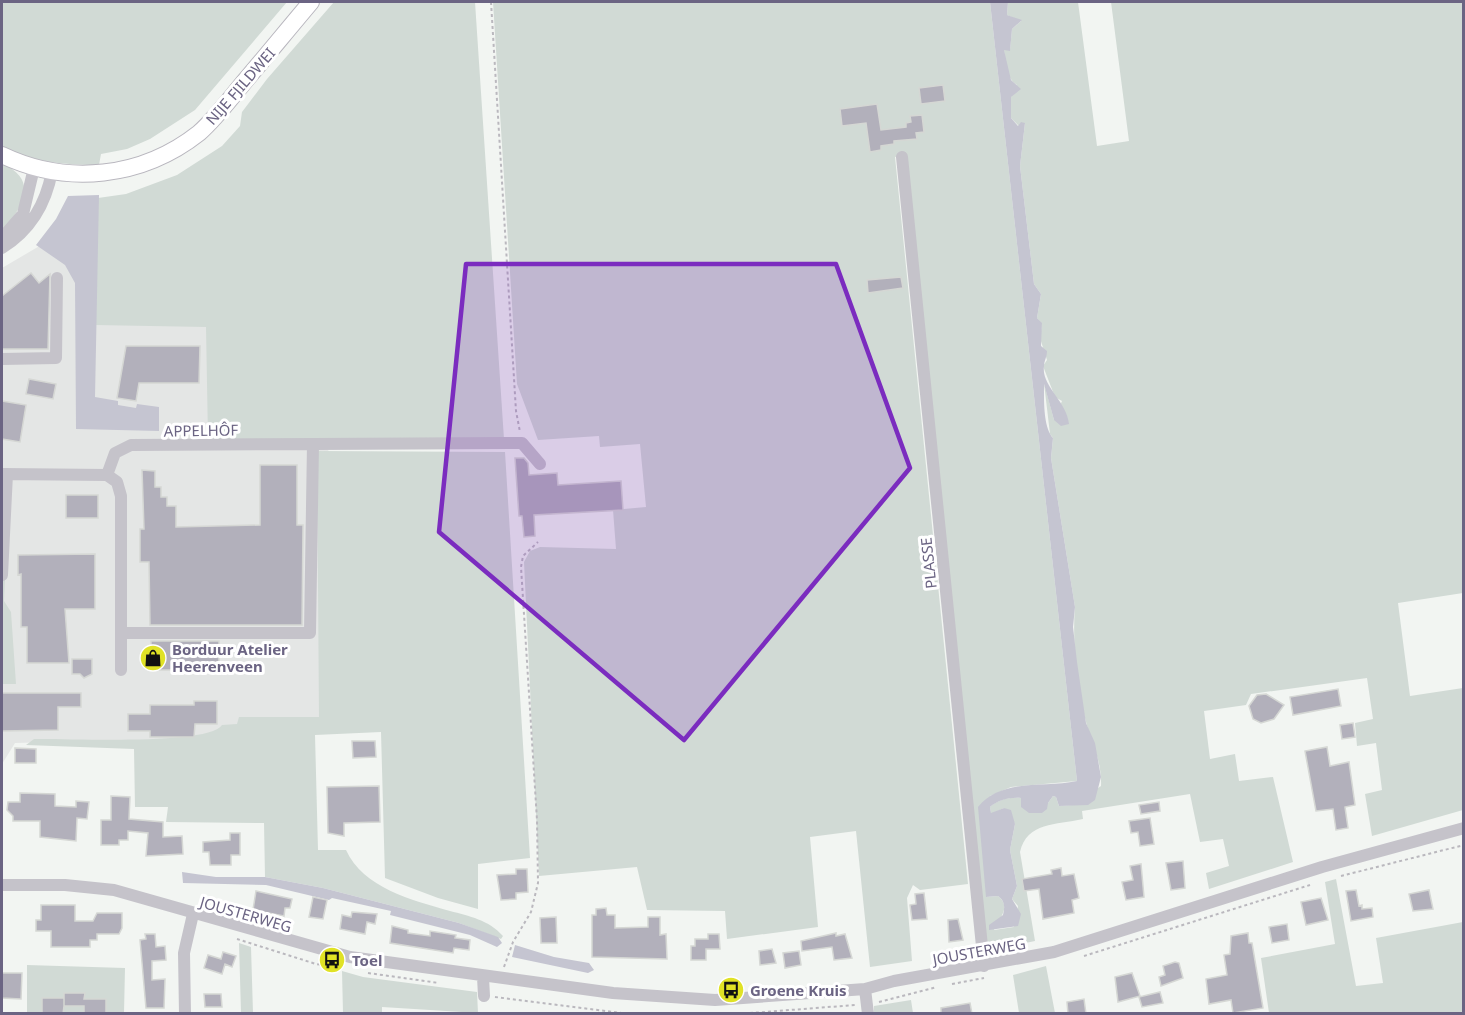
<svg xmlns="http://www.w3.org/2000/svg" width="1465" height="1015" viewBox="0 0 1465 1015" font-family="'Noto Sans',sans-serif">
<rect width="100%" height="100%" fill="#f2f5f2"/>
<path fill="#e4e6e5" d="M48,241L86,275V319L211,321L328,434L334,729L242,749L92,741L15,743L2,764V268Z"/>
<path fill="#d1dad5" d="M2,2H287L195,110L150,139L127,149L101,154L99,165C62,165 35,162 2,147Z
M334,2H475L504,439H208L206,327L95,325L98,198L126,194L177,175L222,146L240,126L242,112L267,79Z
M493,2H990L1077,781L1011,787L990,796L987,897L998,896C1012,907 999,918 994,930L1014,927L1018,906L1012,899L1017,886L1010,850L1015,824L1004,808L991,814L990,807C1007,792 1028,799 1048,803L1053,796L1056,797L1059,806L1073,805L1101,786C1102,761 1092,744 1086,722C1077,687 1072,643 1075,607L1051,458L1053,438L1050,434L1044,383L1054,420L1062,401L1055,397L1043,366L1047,360L1040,338L1042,324L1037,318L1041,294L1034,284L1020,166L1025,123L1019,126L1011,118V97L1017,85C1006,78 1005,62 1004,50H1010L1012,29L1021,21L1007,15L1008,2H1078L1097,146L1129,141L1111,2H1463V593L1398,603L1410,696L1463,688V810L1372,836L1365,794L1382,790L1376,743L1357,746L1355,723L1373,719L1367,678L1251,694L1246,705L1204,711L1210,759L1235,754L1239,781L1273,777L1293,862L1209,889L1206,873L1229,866L1223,839L1200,842L1190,794L1082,811L1083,819C1056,825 1027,822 1020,852L1035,941L987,951L906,155L895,157L968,884L920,890L913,885L907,898L912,961L870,967L856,831L810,837L818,927L727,939L725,911L647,910L637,867L539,876L524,562L530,551L540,547L616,549L613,510L646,507L640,444L600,447L599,436L538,440L517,384Z
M2,163C41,182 21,207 2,233Z
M317,451L505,452L530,858L478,864V909L438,898L385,878L381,732L315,735L318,850H346C363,888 412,900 450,911C469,916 489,920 503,936L501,939L459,923L323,888L265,877L264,823L166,822L168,807H135L134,749L26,745L34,739C66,738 208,746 222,725L237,724L239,717H319Z
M2,479H10L4,601L11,612L16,684H2Z
M1336,879L1356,986L1383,983L1376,938L1463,922V1013H1269L1261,958L1335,944L1325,882Z
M239,943L251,947L253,1013H241Z
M27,965L125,968L124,1013H27Z
M1046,966L1055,1013H1019L1013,975Z
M342,971L363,977L477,992L478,1013L382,1007V1013H343Z
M911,1000L913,1013H874V1006Z"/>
<path fill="#c5c5d1" d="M990,2H1008L1007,15L1022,20L1012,29L1010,51L1004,50L1011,80L1021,89L1011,97V118L1018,126L1021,122L1025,123L1020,166L1034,284L1041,294L1037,318L1042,323L1041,346L1047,351C1047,357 1044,361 1044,366C1041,386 1067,401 1069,424L1061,426L1054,420L1044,384C1044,399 1043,427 1053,438L1051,458L1075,607L1073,627L1077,662L1086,723L1095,743L1101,777L1095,800L1088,805L1059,806L1056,797L1053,796L1048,803L1047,809L1042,813H1029L1021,807V798C1010,797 998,800 990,807L991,813L1004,808L1011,810L1015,824L1010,850L1017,886L1012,899L1021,914L1018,926L989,930V925L1003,915C1005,907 1005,901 998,896L986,897L978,807C1001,778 1044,788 1077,781Z
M99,195L95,397L118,401V405L136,408L137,404L159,407V431L76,429L75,283L65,265L36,245L56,219L68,196Z
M182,872L216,877H265L323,888L459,923L498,937L502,943L497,947L470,935L390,915L391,911L332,898L329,900L266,885L183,883Z
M515,945L554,957L589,963L594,970L588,973L512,957Z"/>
<path fill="#b2b0bb" stroke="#d5d7d4" stroke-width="1.5" d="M943,85L945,101L921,104L919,88Z
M877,104L881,130L906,127V123L911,122L910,116L922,115L924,132L916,133L917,139L894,141V144L881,146V150L870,152L866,123L842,126L840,109Z
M31,273L39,283L50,274L48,349H2V296Z
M901,277L903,288L868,293L867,280Z
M126,346H200L199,383H139L136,401L117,398Z
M29,379L56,384L53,399L26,394Z
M2,401L26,405L20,442L2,439Z
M515,458H524L528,463L529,475L557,473L558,485L621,481L623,510L534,515L535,536L524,537L522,516H519Z
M260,465H297V525H303L302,625H150L149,562H140V529H144L142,470L155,471V487H161V497H167V506H176V527L260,525Z
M66,495H98V518H66Z
M95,554V609H65L69,663H27V627H21V574L18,575V555Z
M151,641H219V670H151Z
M72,659H92V674L84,678L80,674H72Z
M1338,689L1341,706L1293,715L1290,697Z
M2,693H81V707H58V730L2,731Z
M1266,694L1284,705L1274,719L1261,723L1253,719L1249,706L1257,695Z
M194,701H217V724H195L194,737H150V731H128V714H150V705H194Z
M1353,723L1355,737L1342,739L1340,725Z
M352,741H375L376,757L353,758Z
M1327,747L1330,766L1349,762L1355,805L1345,807L1348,828L1336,830L1333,809L1316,811L1305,751Z
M15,748L36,749V763H15Z
M379,786L380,822L344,823V836L328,833L327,787Z
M20,793L55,794V806L76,807V801L89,802L87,819L77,818L76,841L40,837V821H13V816L7,810L8,802H20Z
M111,796L130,797L129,819L163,822V837L182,836L183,854L146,856L148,833L128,831V840H119V845H101V820H111Z
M1159,802L1160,811L1141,814L1139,805Z
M1150,818L1154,844L1140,846L1138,832L1131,833L1129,821Z
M230,833H240V855H231V865H210L209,852H203V842L230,840Z
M1183,861L1185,888L1171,890L1166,863Z
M1141,864L1144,897L1126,900L1122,882L1133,880L1130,866Z
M1061,868L1062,876L1074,874L1079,898L1072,900L1074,913L1043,919L1039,889L1024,891L1022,879L1052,874L1051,870Z
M516,869H527L528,892L516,893V899L501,900L497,875L516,874Z
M1356,890L1359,906L1362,905V909L1372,908L1373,917L1351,921L1346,891Z
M1429,890L1433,909L1413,911L1409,894Z
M256,891L292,899L290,908H285L284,916L253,910Z
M924,893L927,919L912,920L910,905L916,904L915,894Z
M313,897L327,900L323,919L309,917Z
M1321,898L1328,920L1306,925L1301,902Z
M41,905H75V921H93L97,913H122V928L119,934H97V940H90V947H51V931H36V920H41Z
M606,908L607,915H615V928L648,927V917H660V935L666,934L667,959L592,957V915H596V909Z
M352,912L377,914L375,924L367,922L365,934L340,929L342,915L351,917Z
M556,917L557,943H541L540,918Z
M958,919L963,940L949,942L948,920Z
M1287,924L1289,940L1272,943L1269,927Z
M392,926L408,930V933L430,936V931L456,935L455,938L470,940L469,950L454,948L453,953L390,943Z
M836,933V936L845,934L852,958L834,960L832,947L802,951L801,941Z
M1248,933L1249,943H1252L1263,1008L1233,1013L1231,1000L1209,1004L1206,979L1227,975L1224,955L1230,954L1231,936Z
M145,934H155L156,947L165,946L166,960L152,961V980L165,979L164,1008H146L140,940L146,939Z
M708,934H719L720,949H706V960H691V946H695V939H708Z
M772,949L776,963L760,965L759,951Z
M799,951L801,965L785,968L783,953Z
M223,952L236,956L232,967L225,964L222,974L204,968L208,955L221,959Z
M1175,962L1179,963L1183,978L1161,986L1159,977L1165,975L1163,966Z
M2,973H22L21,999L2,998Z
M1132,973L1140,996L1118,1002L1115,977Z
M1160,992L1163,1003L1142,1007L1139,997Z
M64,993H85L84,999H106V1014H84V1006H64L63,1014H42V998H64V1006Z
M204,994H221L222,1007H205Z
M1084,999L1086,1014H1068L1067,1002Z
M970,1003L972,1014H941V1008Z"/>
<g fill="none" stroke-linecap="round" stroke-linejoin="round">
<defs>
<path id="major" d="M2,155C67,186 142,178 199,133C216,118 230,99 244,82C267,55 289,28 311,2"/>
</defs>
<use href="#major" stroke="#b8b6be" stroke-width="18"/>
<path stroke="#bab8be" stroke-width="2" stroke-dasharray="3 3" stroke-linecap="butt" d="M491,2L516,411L520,432
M1341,876L1464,845
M237,939L316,964L338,967
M1084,956L1310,885
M504,967L513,942L531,912L538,883L537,820L521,567L523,556L538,542
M368,973L439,983
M952,984L984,978
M495,997L629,1014
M879,1002L937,987
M738,1014L855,1005"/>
<path stroke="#c5c3ca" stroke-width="12" d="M902,157L984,966
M2,238L23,214L34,168
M2,248C31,230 46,204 52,171
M2,359L56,358L57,278
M2,474L107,475L117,482L121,496V670
M107,475L115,453L131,445L313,444
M2,575L7,474
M121,633H310L313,444L522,443L540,464
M2,885H65L114,890L350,957L613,993L715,1000L865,989L894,981L1054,952L1322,867L1464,828
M483,977L484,996
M865,989L868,1014
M185,1014L184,953L193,914"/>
<use href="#major" stroke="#fff" stroke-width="16"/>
</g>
<path fill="#7b2cbf" fill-opacity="0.2" stroke="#7b2cbf" stroke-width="4.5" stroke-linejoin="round" d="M466,264H836L910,468L684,740L439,532Z"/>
<defs>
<symbol id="shop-disc" viewBox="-11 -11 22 22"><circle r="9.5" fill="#e0e225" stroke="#fff"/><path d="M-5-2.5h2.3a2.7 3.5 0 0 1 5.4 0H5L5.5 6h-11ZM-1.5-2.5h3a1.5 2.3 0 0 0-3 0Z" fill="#111"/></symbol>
<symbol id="bus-disc" viewBox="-11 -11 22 22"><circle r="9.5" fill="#e0e225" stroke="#fff"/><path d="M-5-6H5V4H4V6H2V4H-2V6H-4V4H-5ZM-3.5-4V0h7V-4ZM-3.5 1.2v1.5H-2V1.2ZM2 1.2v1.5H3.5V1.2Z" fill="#111"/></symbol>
</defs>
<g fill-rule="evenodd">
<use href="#shop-disc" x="138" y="643" width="30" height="30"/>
<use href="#bus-disc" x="317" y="945" width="30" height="30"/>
<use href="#bus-disc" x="716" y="975" width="30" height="30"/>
</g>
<g text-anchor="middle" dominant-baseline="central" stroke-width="6" stroke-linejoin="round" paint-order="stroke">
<g font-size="15" fill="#6b6483" stroke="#fff">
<text transform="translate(240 86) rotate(-49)">NIJE FJILDWEI</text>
<text transform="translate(201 430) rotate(-1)">APPELHÔF</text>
<text transform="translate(928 563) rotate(-96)">PLASSE</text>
<text transform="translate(246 914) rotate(16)">JOUSTERWEG</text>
<text transform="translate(979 951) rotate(-10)">JOUSTERWEG</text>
</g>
<g font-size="15" font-weight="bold" fill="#6b6483" stroke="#fff" text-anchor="start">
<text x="172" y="649">Borduur Atelier<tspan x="172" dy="17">Heerenveen</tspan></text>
<text x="352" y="960">Toel</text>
<text x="750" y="990">Groene Kruis</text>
</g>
</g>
<rect width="1465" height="1015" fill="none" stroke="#6b6483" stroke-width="6"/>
</svg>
